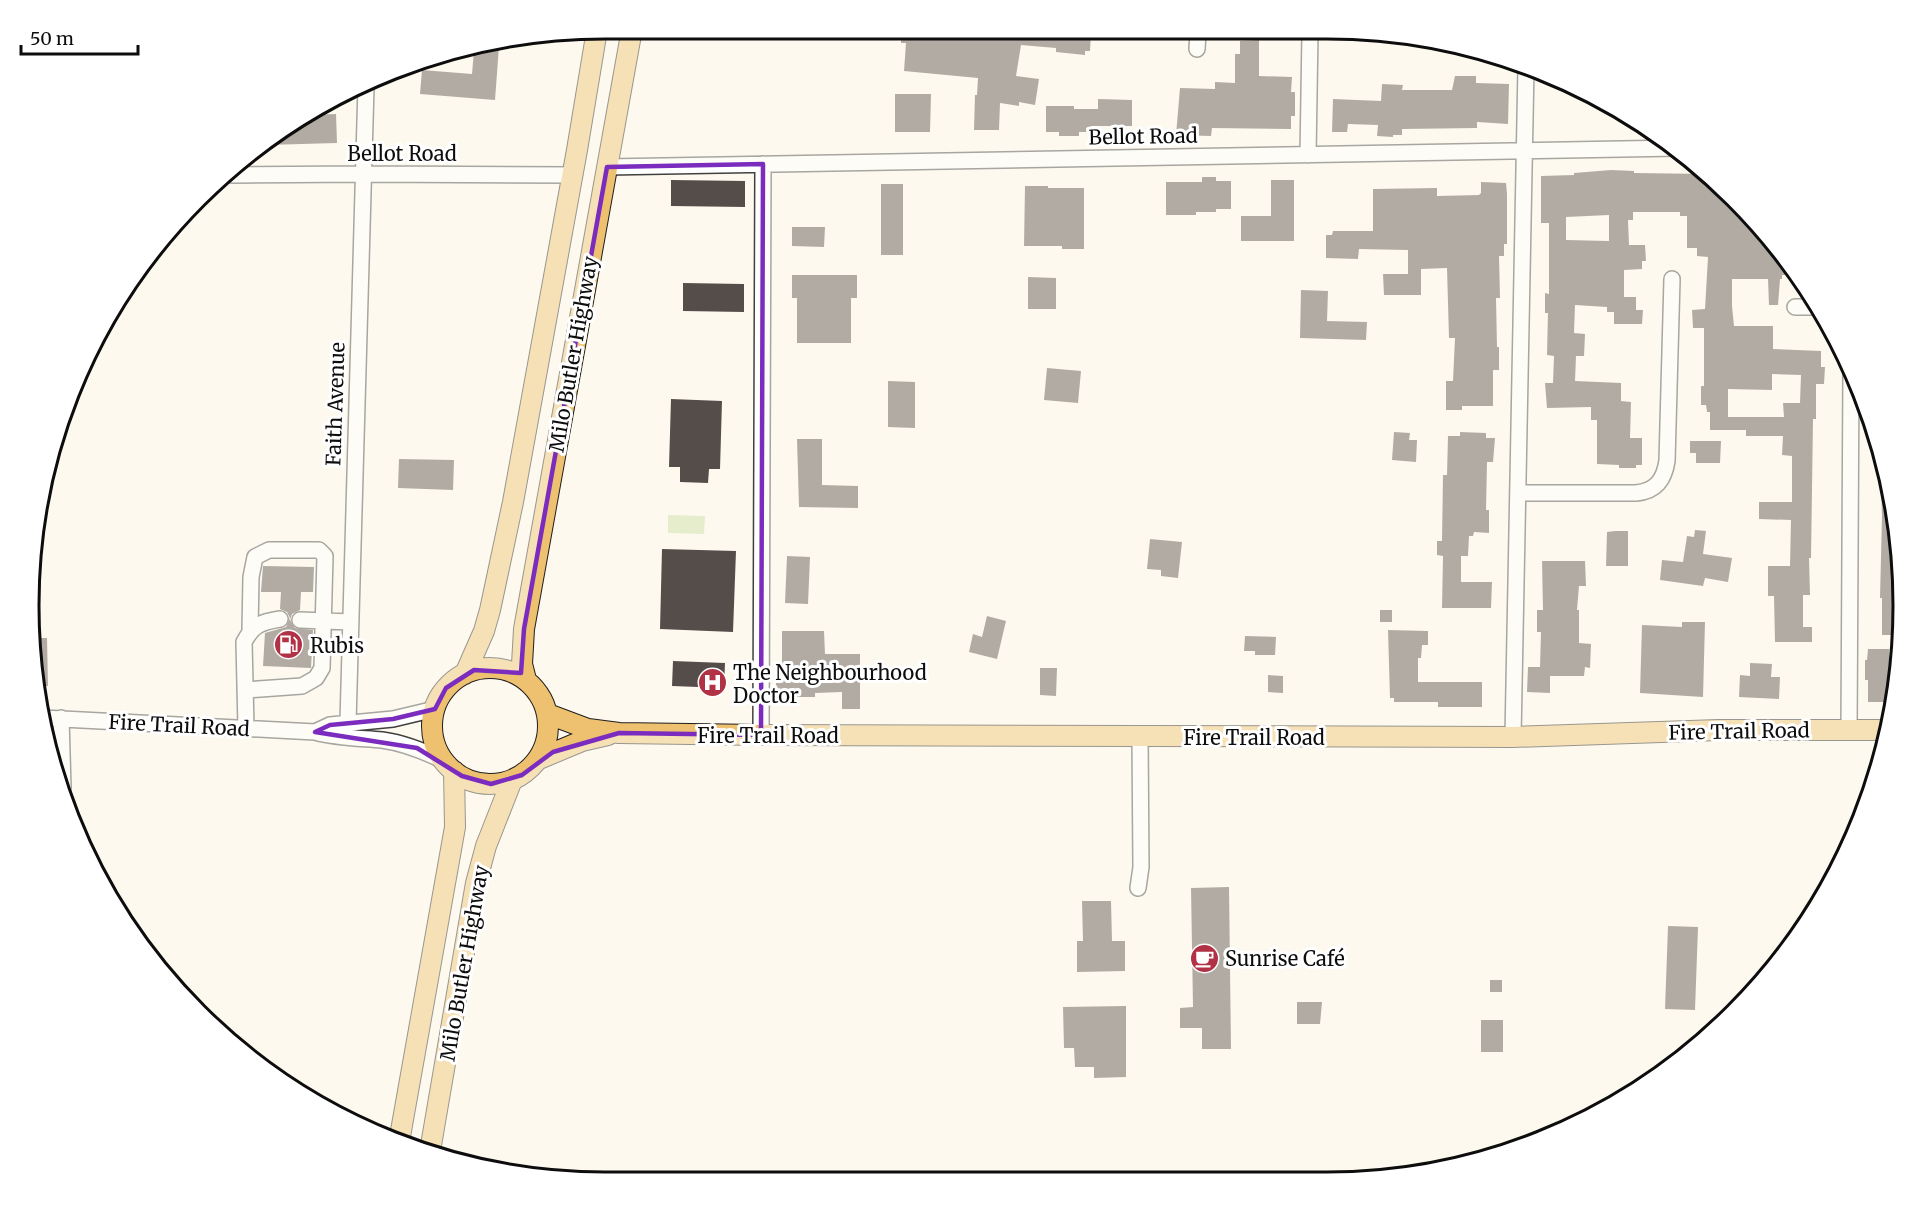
<svg xmlns="http://www.w3.org/2000/svg" width="1932" height="1211" viewBox="0 0 1932 1211" font-family="Merriweather,serif">
<rect width="100%" height="100%" fill="#fef9ee"/>
<path fill="#e5edcc" d="M668,515L705,516L704,534L668,533Z"/>
<path fill="#554d4a" fill-rule="evenodd" d="M901,30L969,31V39H1012L1013,31H1091L1090,51H1085V55L1056,52V48L1021,45L1016,76L1039,79L1035,105L1019,102V106L1000,103L999,130H974L975,95H977L978,78L904,71L906,43H901Z
M1259,40V76L1292,77L1291,92H1295V116H1291V129L1212,128L1211,136L1176,135L1180,88L1215,89V82L1235,83V54H1240V41Z
M499,46L495,100L420,94L422,70L472,74L474,50Z
M1455,76H1476V83L1509,84L1508,124L1477,122V128L1402,129V135H1393V137L1377,136L1378,125L1348,124L1347,132H1332L1333,99L1381,101L1382,84L1403,85L1402,90H1452Z
M895,94H931L930,132H895Z
M1098,99L1132,100V126H1091V132H1079V136H1059V132H1046V106H1074V109H1098Z
M336,114L337,143L265,145L285,126L307,115Z
M1611,170L1634,171V173L1706,174L1761,225L1796,275H1782V279H1780L1778,305H1769L1768,279H1732V306L1734,326H1773V349L1821,351V367H1825L1824,384H1816V419H1813L1811,558H1809L1810,595H1803V627H1812V642H1775L1774,596H1768V566H1790L1791,520L1759,519V502H1792V456L1782,455L1783,436H1746V430H1710V412H1707L1706,405H1701V386H1704V328H1693L1692,310L1705,309L1708,257L1697,256V248H1687V216H1680V212H1633V220H1628L1629,245H1645L1646,261H1642V269L1624,270V297H1636V310H1643L1642,324H1614V312H1607V307L1575,305L1574,333L1585,334L1584,356H1576L1575,381L1621,383V401L1631,402L1630,438H1642V465H1636V468H1619V465L1597,464V420H1591V407L1547,408L1545,383H1553L1554,356L1547,355L1548,313H1545V293L1549,294V223H1541V176L1574,175V173ZM1609,215V241L1566,240V217ZM1772,374L1801,375L1800,403H1783L1784,417H1728V389L1772,390Z
M1202,177H1216V181H1231V209H1216V212H1196V215H1166V182H1202Z
M671,180L745,181V207L671,206Z
M1271,180H1294V241H1241V216H1271Z
M1481,182L1506,183L1507,194V244H1504V256H1499L1500,298H1496L1497,347H1499V370H1493V406H1462V410H1446V381H1453L1455,338H1449L1447,268L1421,269V295H1384L1383,274H1408V250L1359,249L1358,259L1326,258V235H1332L1333,231H1373V189L1437,188V196L1479,195L1481,193Z
M881,184H903V255H881Z
M1025,186H1048V188H1084V249H1062V246H1024Z
M792,227H825L824,247L792,246Z
M792,275H857V298H851V343H797V298H792Z
M1028,277L1056,278V309H1028Z
M683,283L744,284V312L683,311Z
M1301,290L1328,291L1327,321L1367,322L1366,340L1300,338Z
M1047,368L1081,371L1078,403L1044,400Z
M888,381L915,382V428L888,427Z
M671,399L722,401L720,469H709L708,483L680,482V467H669Z
M1394,432L1410,433L1409,440H1417L1416,462L1392,460Z
M1460,432L1486,433V438H1495L1493,462H1487L1486,510H1489V533L1474,532L1473,536H1469L1468,556H1461V582H1492L1491,608H1442L1443,556L1437,555V541H1442L1443,475H1447L1448,436H1460Z
M797,439H822V485L858,486V508L799,507Z
M1690,441H1721L1720,463H1696V453H1690Z
M399,459L454,460L453,490L398,488Z
M1887,479L1899,531L1902,635H1882V598H1880L1882,516L1881,480Z
M1695,530L1706,531L1703,554L1732,558L1728,582L1705,578L1703,586L1660,580L1662,560L1683,562L1687,536L1694,537Z
M1615,531H1628V566H1606L1607,532Z
M1150,539L1182,542L1178,578L1161,576V570L1147,569Z
M662,549L736,551L733,632L660,629Z
M787,556L810,557L808,604L785,603Z
M1542,561H1585L1586,586H1579L1577,610H1579V643L1591,644L1590,668L1585,667L1584,676H1550V693L1527,692L1528,667H1540L1541,632H1537V610H1543Z
M263,566L314,567L313,592H301L300,610L292,614L290,620L295,628L313,630L311,668L263,666L265,633L286,627L290,618L287,612L280,609L281,592H261Z
M1380,610H1392V622H1380Z
M987,616L1006,621L997,659L969,652L973,634L982,637Z
M1682,622H1705L1703,697L1640,693L1642,625L1682,627Z
M1388,630L1428,631V645H1422L1421,658H1418V682H1482V707H1438V702H1394V698H1390Z
M782,631H824L825,654H860V709H842V692L815,693V697H796V694H776V664H782Z
M1245,636L1276,637L1275,655H1255V651H1244Z
M33,638H47L48,686L39,687Z
M1868,649H1889V680H1896L1893,702H1868V680H1865V660H1867Z
M673,661L725,663L724,688L672,686Z
M1750,663L1772,664L1771,677H1780L1779,699L1739,697L1740,675L1750,676Z
M1040,668H1057L1056,696L1040,695Z
M1268,675L1283,676V693L1268,692Z
M1229,887L1231,1049H1202V1028H1180V1008L1193,1007L1191,888Z
M1082,901H1111L1112,941H1125V971L1077,972V941H1083Z
M1668,926L1698,927L1695,1010L1665,1009Z
M1490,980H1502V992H1490Z
M1297,1002H1322L1320,1024H1297Z
M1126,1006V1077L1094,1078V1067H1075L1074,1048H1064L1063,1007Z
M1481,1020H1503V1052H1481Z"/>
<g fill="none" stroke-linecap="round" stroke-linejoin="round">
<defs>
<path id="minor" d="M1197,49L1198,32
M1308,155L1310,33
M607,167L1678,148
M232,175L364,174L573,175
M1795,307H1819
M1518,493H1636C1656,491 1664,480 1667,461L1672,279
M300,620L351,622
M245,690L302,686L316,678L322,668L325,556L319,550H269L255,557L251,577L250,630
M43,718L315,732C337,738 359,738 382,740C404,743 424,751 444,761
M61,718L63,788
M348,722L366,86
M246,728L244,642C253,625 261,622 280,619
M1849,731L1851,371
M315,732L330,725L393,719L435,709
M761,735L763,164
M1513,737L1526,67
M1138,888L1141,867L1140,737"/>
<path id="major" d="M432 726a58 58 0 1 1 116 0a58 58 0 1 1-116 0Z
M465,674L484,631L490,610L513,502L577,150L597,30
M526,680L522,664L524,629L632,29
M548,714L588,729L619,733L761,735L1513,737L1719,730H1888
M539,759L582,741L608,735
M399,1142L455,827L454,771
M430,1151L476,883L486,846L512,780"/>
</defs>
<use href="#minor" stroke="#404040" stroke-width="18"/>
<use href="#major" stroke="#1e1e1e" stroke-width="22"/>
<use href="#minor" stroke="#fff" stroke-width="15"/>
<use href="#major" stroke="#edc16f" stroke-width="20"/>
</g>
<path d="M0 0H1932V1211H0ZM763,164L761,735L619,733L553,752L522,775L491,784L462,776L417,748L315,732L330,725L393,719L435,709L446,688L474,670L521,673L524,629L607,167Z" fill="#fef9ee" fill-opacity=".55" fill-rule="evenodd"/>
<path fill="none" stroke="#7b2cbf" stroke-width="4.5" stroke-linejoin="round" d="M763,164L761,735L619,733L553,752L522,775L491,784L462,776L417,748L315,732L330,725L393,719L435,709L446,688L474,670L521,673L524,629L607,167Z"/>
<defs>
<symbol id="fuel-disc" viewBox="-11 -11 22 22"><circle r="9.5" fill="#b13145" stroke="#fff"/><path d="M-5.5-6h7V0h2V4h1.3V-2.5L3-4.5l.8-.8L6-3V5H2.5V1h-1V6h-7ZM-4.2-4.7v3.2H.2V-4.7Z" fill="#fff"/></symbol>
<symbol id="hospital-disc" viewBox="-11 -11 22 22"><circle r="9.5" fill="#b13145" stroke="#fff"/><path d="M-5-5h3v3.5h4V-5h3V5h-3V1.5h-4V5h-3Z" fill="#fff"/></symbol>
<symbol id="cafe-disc" viewBox="-11 -11 22 22"><circle r="9.5" fill="#b13145" stroke="#fff"/><path d="M-5.5-4.5H6V0H3Q3 3.5 0 3.5H-2.5Q-5.5 3.5-5.5 0ZM3-3.2v2h1.7v-2ZM-6 4.5H4V6H-6Z" fill="#fff"/></symbol>
</defs>
<g fill-rule="evenodd">
<use href="#fuel-disc" x="272" y="628" width="33" height="33"/>
<use href="#hospital-disc" x="696" y="666" width="33" height="33"/>
<use href="#cafe-disc" x="1188" y="942" width="33" height="33"/>
</g>
<g text-anchor="middle" dominant-baseline="central" stroke-width="6" stroke-linejoin="round" paint-order="stroke">
<g font-size="20" fill="#0d0d0d" stroke="#fff">
<text transform="translate(1143 136) rotate(-1)">Bellot Road</text>
<text x="402" y="153">Bellot Road</text>
<text transform="translate(573 354) rotate(-80)">Milo Butler Highway</text>
<text transform="translate(335 404) rotate(-88)">Faith Avenue</text>
<text transform="translate(179 725) rotate(3)">Fire Trail Road</text>
<text transform="translate(1739 731) rotate(-1)">Fire Trail Road</text>
<text x="768" y="735">Fire Trail Road</text>
<text x="1254" y="737">Fire Trail Road</text>
<text transform="translate(464 963) rotate(-80)">Milo Butler Highway</text>
</g>
<g font-size="20" fill="#0d0d0d" stroke="#fff" text-anchor="start">
<text x="310" y="645">Rubis</text>
<text x="733" y="672">The Neighbourhood<tspan x="733" dy="23">Doctor</tspan></text>
<text x="1225" y="958">Sunrise Café</text>
</g>
</g>
<path d="M0 0H1932V1211H0ZM605 39H1327A566 566 0 0 1 1893 605V606A566 566 0 0 1 1327 1172H605A566 566 0 0 1 39 606V605A566 566 0 0 1 605 39Z" fill="#fff" fill-rule="evenodd"/>
<path fill="none" stroke="#0d0d0d" stroke-width="3" d="M605 39H1327A566 566 0 0 1 1893 605V606A566 566 0 0 1 1327 1172H605A566 566 0 0 1 39 606V605A566 566 0 0 1 605 39Z"/>
<path d="M21 45v9h117v-9" fill="none" stroke="#0d0d0d" stroke-width="3"/>
<text x="30" y="45" font-size="18" fill="#0d0d0d" stroke="#ffffff" stroke-width="4.5" paint-order="stroke">50 m</text>
</svg>
